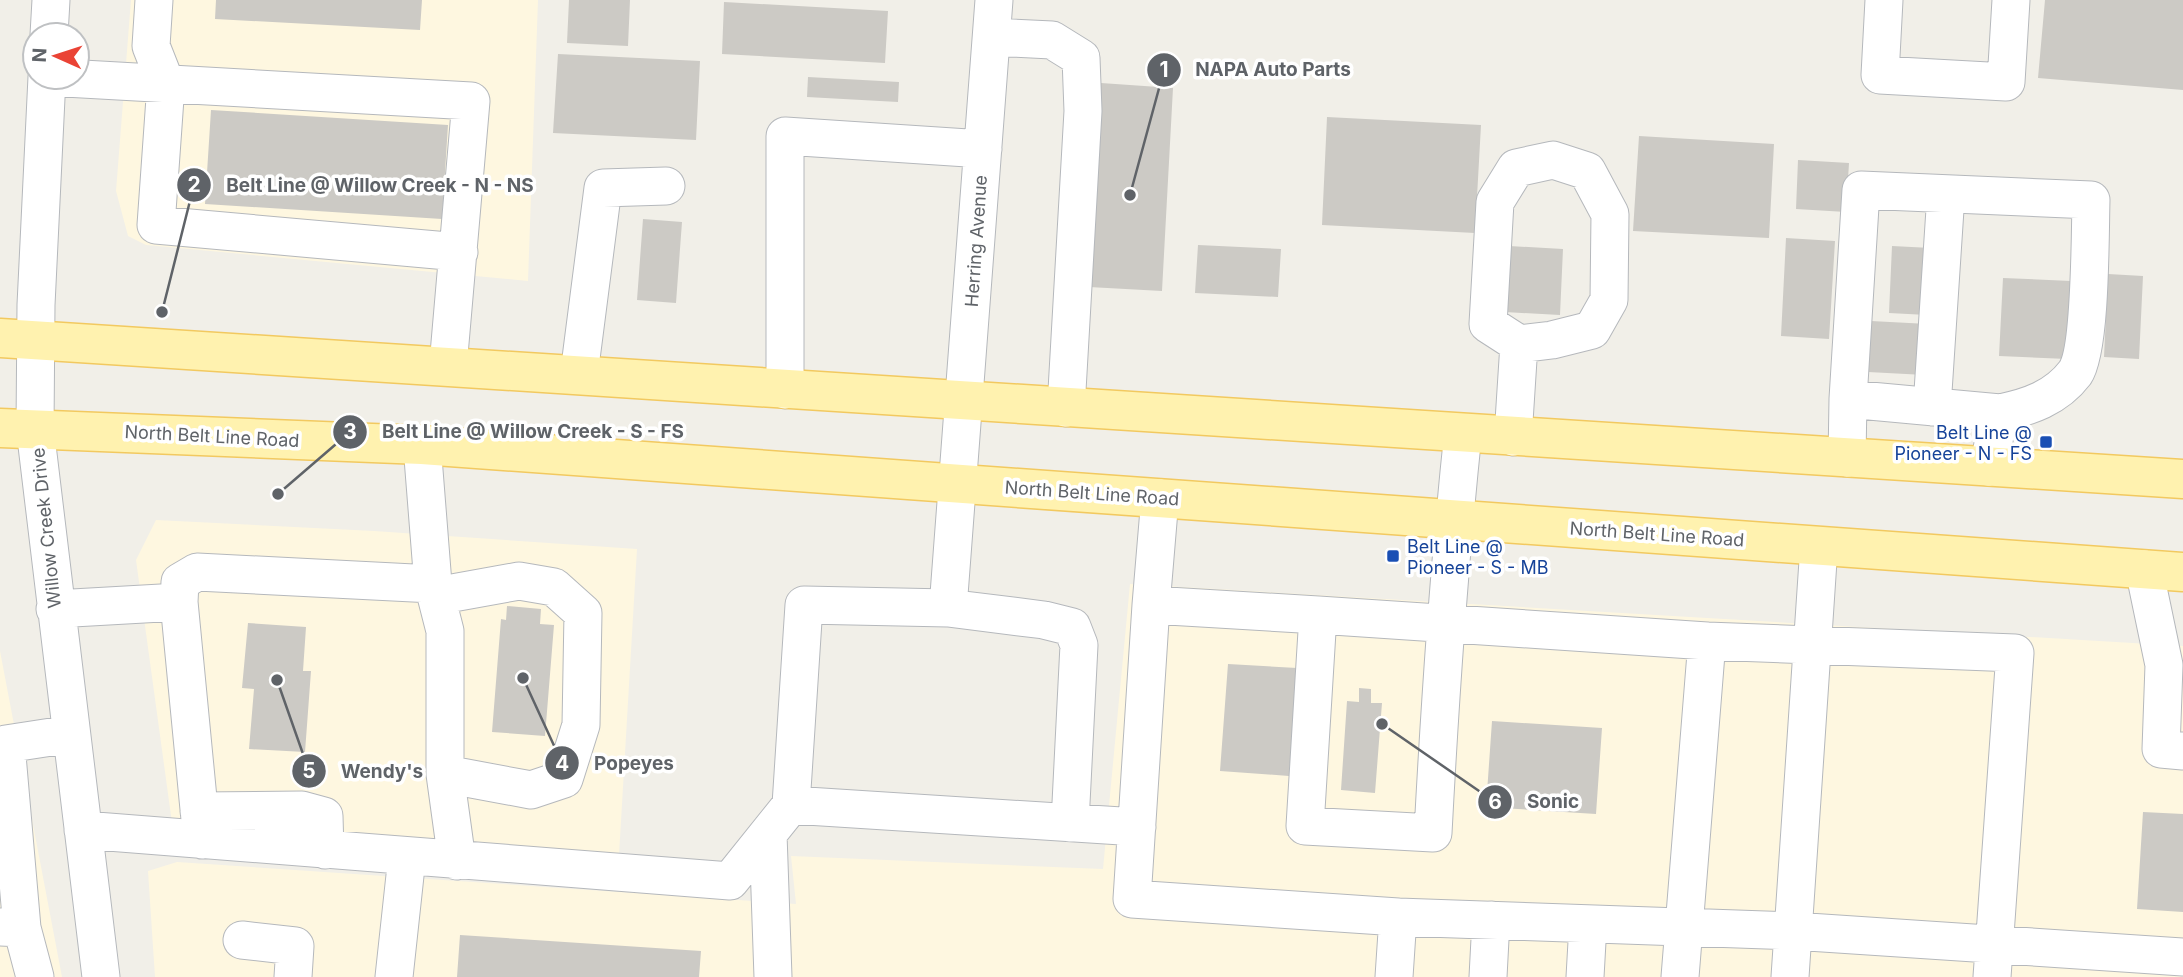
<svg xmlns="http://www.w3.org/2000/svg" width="2183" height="977" viewBox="0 0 2183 977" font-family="Inter,sans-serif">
<rect width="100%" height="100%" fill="#f1efe8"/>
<path fill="#fef7e0" d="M131,0H538L528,281L146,245L128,236L116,191Z
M156,520L374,531L637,549L619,855L172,823L136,560Z
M1130,584L2183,646V977H155L148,871L177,862L796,904L791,856L1103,869Z
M0,651L62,977H0Z"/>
<path fill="#cccac5" d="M216,0H422L420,30L215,19Z
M569,0H630L628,46L567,43Z
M2045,0H2183V90L2038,78Z
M724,2L888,11L885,63L722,54Z
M558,54L700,61L696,140L553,133Z
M808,77L899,82L898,102L807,97Z
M1101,83L1173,88L1162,291L1089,287Z
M211,110L448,125L442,219L205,204Z
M1327,117L1481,125L1475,233L1322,225Z
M1639,136L1774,144L1769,238L1633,231Z
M1798,160L1849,163L1846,212L1796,209Z
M643,219L682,222L676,303L637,300Z
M1786,238L1835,241L1829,339L1781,336Z
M1198,245L1281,249L1278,297L1195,293Z
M1509,246L1563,249L1560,315L1505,312Z
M1892,246L1931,248L1927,315L1889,313Z
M2108,274L2143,276L2139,359L2104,357Z
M2003,278L2071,281L2067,359L1999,356Z
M1871,321L1928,324L1925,375L1868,372Z
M507,606L541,609L540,624L554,625L545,736L492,732L501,619L506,620Z
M248,623L306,627L303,671H311L305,752L249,749L254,689L242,688Z
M1228,664L1297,668L1289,776L1220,771Z
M1359,688L1371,689V703H1382L1375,793L1341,790L1347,701L1359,702Z
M1492,721L1602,728L1596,814L1486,807Z
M2143,812L2183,814V912L2137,909Z
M460,935L701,951L699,977H457Z"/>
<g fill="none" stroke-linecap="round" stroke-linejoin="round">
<defs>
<path id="minor" d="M154,0L151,46L166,84L156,225L459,252
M994,0L948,608L804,605L791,805L1137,827
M1884,0L1880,75L2006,82L2011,0
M49,35L51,0
M992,37L1052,40L1081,58L1083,111L1066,408
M47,77L36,305L35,429L101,977
M47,77L471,101L448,366
M1553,160L1587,171L1610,214L1609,300L1592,330L1552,340L1519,344L1488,324L1495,202L1516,168Z
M579,374L603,188L666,186
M785,390V136L983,149
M1932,407L1946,194
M1463,433C1449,566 1440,700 1433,833L1305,826L1318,615L1707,641L2015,653L1992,977
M1513,437L1519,344
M1847,458L1848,399
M1988,467L2000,413C2029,407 2056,398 2075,373C2091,350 2090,234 2091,200L1861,190L1848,399L2000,413
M1160,498L1151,605L1318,615
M2144,569L2164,665L2161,749L2183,751
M433,584L445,631V774L457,861
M436,596L519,581L554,587L583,613L581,725L564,779L531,790L445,774
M1151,605L1132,899L1398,917
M948,608L1044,620L1072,627L1079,645L1070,823
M55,609L179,602
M199,811L302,810L324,816L325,850
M83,830L730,881L791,805
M768,834L773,977
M202,840L179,602L180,582L197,572L433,584L422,445
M0,927L22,928L6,744L71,734
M22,928L35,977
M242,940L295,946L293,977
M394,977L407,857
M1394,977L1398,917L1793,931L2183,957
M1488,977L1491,920
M1585,977L1588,924
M1680,977L1707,641
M1790,977L1819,546"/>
<path id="major" d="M0,338L2183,479
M0,428L422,445L2183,572"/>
</defs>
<use href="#minor" stroke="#b5b8bc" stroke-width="39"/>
<use href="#major" stroke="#f2c960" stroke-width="41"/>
<use href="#minor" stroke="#fff" stroke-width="37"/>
<use href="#major" stroke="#fff2af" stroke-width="38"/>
</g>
<g fill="#1a4fb4" stroke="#fff" stroke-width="2.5">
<rect x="2039" y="435" width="14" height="14" rx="3.5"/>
<rect x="1386" y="549" width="14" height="14" rx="3.5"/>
</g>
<g text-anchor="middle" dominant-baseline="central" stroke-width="7" stroke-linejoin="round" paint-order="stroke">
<g font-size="18" fill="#5f6368" stroke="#fff">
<text transform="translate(976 241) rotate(-86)">Herring Avenue</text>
<text transform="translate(212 436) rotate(3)">North Belt Line Road</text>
<text transform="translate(1092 493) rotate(4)">North Belt Line Road</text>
<text transform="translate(46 528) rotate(-96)">Willow Creek Drive</text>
<text transform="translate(1657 534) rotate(4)">North Belt Line Road</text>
</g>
<g font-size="18" fill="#164399" stroke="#fff" text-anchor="end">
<text x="2032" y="432">Belt Line @<tspan x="2032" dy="21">Pioneer - N - FS</tspan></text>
<text x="1407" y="546" text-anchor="start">Belt Line @<tspan x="1407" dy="21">Pioneer - S - MB</tspan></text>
</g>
</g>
<path fill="none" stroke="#5f6368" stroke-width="2.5" d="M1130 195L1164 70M162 312L194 185M278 494L350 432M523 678L562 763M277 680L309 771M1382 724L1495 802"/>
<g fill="#5f6368" stroke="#fff" stroke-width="2.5">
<circle cx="1130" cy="195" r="7"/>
<circle cx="162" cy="312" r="7"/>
<circle cx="278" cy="494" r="7"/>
<circle cx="523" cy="678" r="7"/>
<circle cx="277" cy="680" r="7"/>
<circle cx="1382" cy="724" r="7"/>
<circle cx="1164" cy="70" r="18"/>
<circle cx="194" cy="185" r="18"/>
<circle cx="350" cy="432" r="18"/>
<circle cx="562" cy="763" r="18"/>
<circle cx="309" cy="771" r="18"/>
<circle cx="1495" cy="802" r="18"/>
</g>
<g font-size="21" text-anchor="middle" font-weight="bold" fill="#fff">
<text x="1164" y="77">1</text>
<text x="194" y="192">2</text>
<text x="350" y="439">3</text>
<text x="562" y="771">4</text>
<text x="309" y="778">5</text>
<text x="1495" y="809">6</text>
</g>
<g font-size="19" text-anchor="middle" font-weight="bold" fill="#5f6368" stroke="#fff" stroke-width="7" stroke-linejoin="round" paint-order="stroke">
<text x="1273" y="76">NAPA Auto Parts</text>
<text x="380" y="192">Belt Line @ Willow Creek - N - NS</text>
<text x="533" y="438">Belt Line @ Willow Creek - S - FS</text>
<text x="634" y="770">Popeyes</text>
<text x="382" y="778">Wendy's</text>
<text x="1553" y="808">Sonic</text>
</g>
<g transform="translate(56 56) rotate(273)"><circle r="33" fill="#ffffff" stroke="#bfc1c3" stroke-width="2"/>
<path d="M0-5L12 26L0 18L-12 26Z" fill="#ea4335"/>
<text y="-10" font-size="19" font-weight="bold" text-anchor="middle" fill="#5f6368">N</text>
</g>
</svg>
